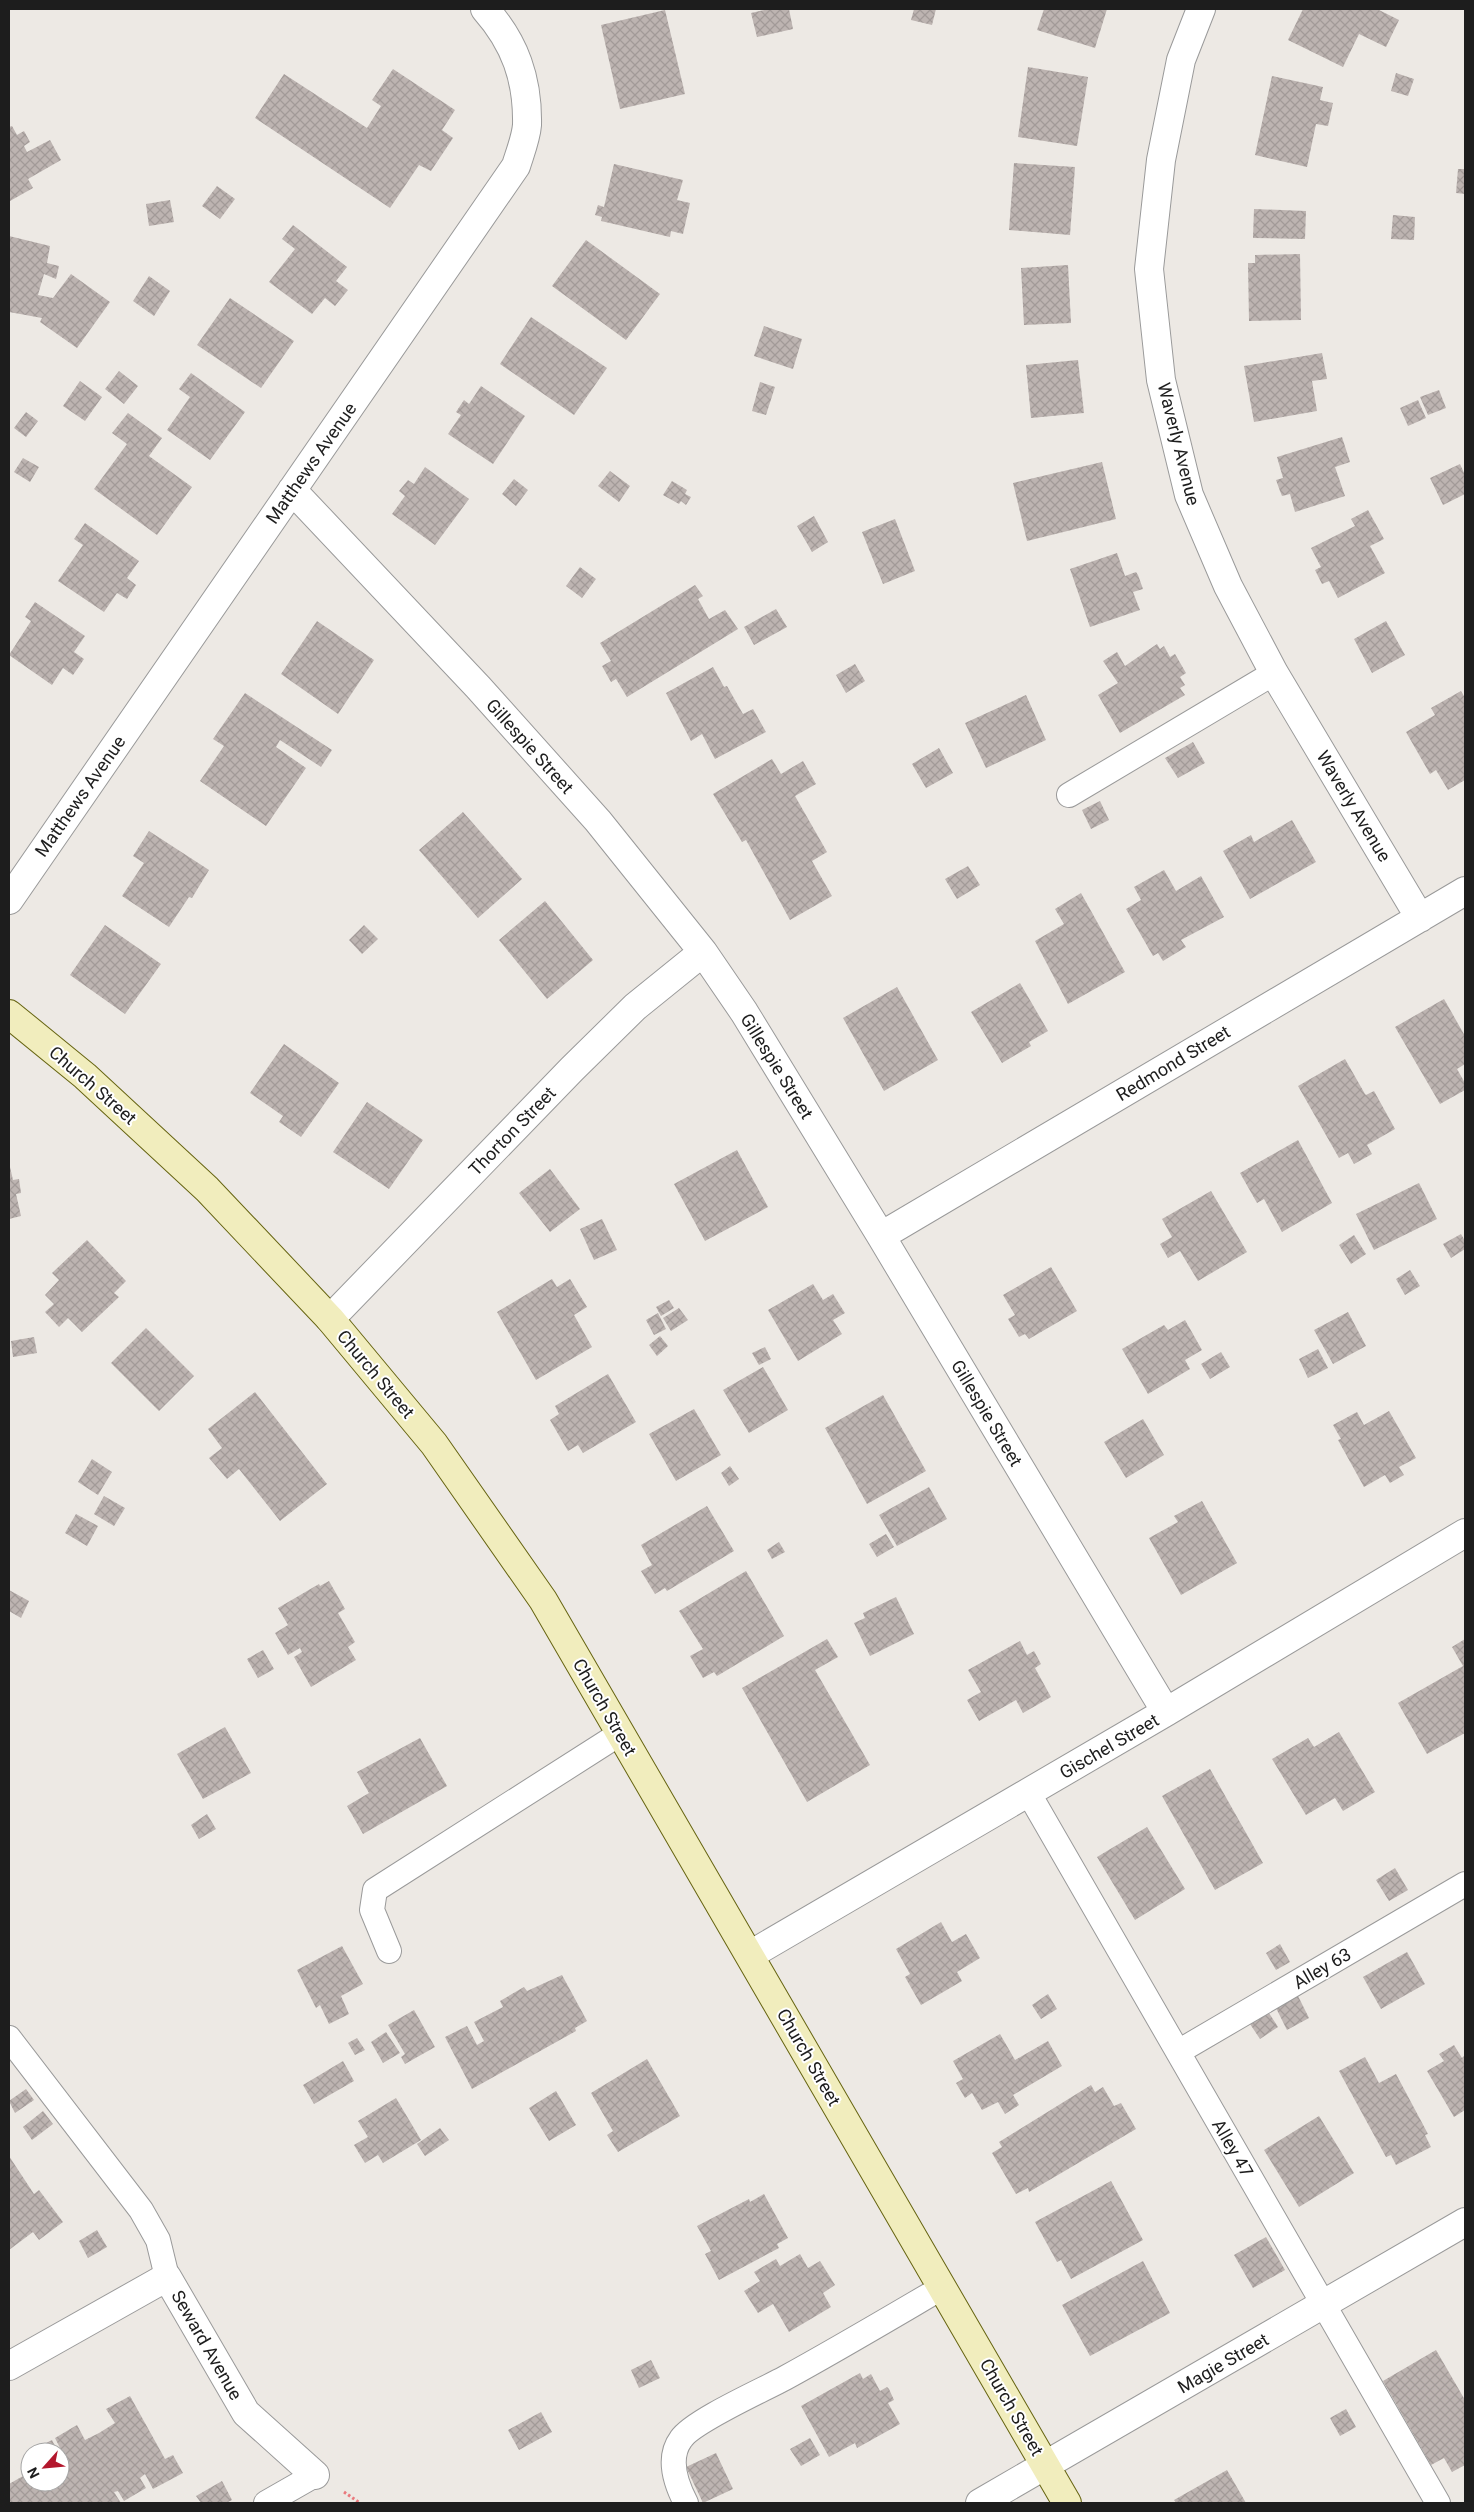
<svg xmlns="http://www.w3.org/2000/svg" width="1474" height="2512" viewBox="0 0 1474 2512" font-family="Roboto,sans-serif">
<defs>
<pattern id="building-cross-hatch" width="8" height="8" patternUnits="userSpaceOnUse" patternTransform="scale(1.25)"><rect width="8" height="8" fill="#bdb4b1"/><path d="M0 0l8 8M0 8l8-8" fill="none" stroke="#a29a98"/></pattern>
</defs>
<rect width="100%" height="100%" fill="#ede9e4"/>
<path fill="url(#building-cross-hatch)" d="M769,9H789L793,29L757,37L751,13Z
M914,9H936L932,25L911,20Z
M1044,9H1107L1095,48L1037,30Z
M1303,9H1377L1399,20L1386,47L1359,34L1343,67L1288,40Z
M665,10L685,94L620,109L601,25Z
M1028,67L1088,77L1077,146L1018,137Z
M393,69L455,110L442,130L453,138L431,171L419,165L390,208L255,118L284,74L367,128L381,106L372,100Z
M1396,73L1414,79L1408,96L1391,91Z
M1272,76L1323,87L1320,100L1333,103L1328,126L1316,124L1307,167L1255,155Z
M12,126L17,135L24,131L30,142L24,146L27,152L50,140L61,160L28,179L33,188L10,201L9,127Z
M1014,163L1075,167L1070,235L1009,230Z
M614,164L683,180L677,200L690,203L683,234L671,231L670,237L601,221L602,217L595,215L598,205L604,207Z
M1458,169H1465V194L1456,193Z
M217,186L235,199L220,219L202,206Z
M170,200L174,222L149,226L146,204Z
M1254,209L1306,211L1305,239L1253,238Z
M1393,215L1415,217L1414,240L1391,239Z
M293,225L347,267L336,281L348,290L335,306L325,298L312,314L269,282L295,249L282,239Z
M9,236L50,246L47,263L59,266L56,279L44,274L38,295L53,298L71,274L110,302L77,348L40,322L42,318L9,312Z
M586,240L660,294L626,340L552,286Z
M1300,254L1301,320L1249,321L1248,263H1255V255Z
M1068,265L1071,323L1024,325L1021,268Z
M149,276L170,291L154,316L133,301Z
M230,298L294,341L261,388L197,345Z
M531,317L607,368L574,415L500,364Z
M764,326L802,339L793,369L754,356Z
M1322,353L1327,379L1312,381L1317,411L1254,422L1244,366Z
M1078,360L1084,413L1031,418L1026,365Z
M119,371L138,386L124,404L105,389Z
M191,373L245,412L210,460L167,430L190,397L179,389Z
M80,381L102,397L85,421L63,406Z
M760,382L775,387L766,415L752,411Z
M481,386L525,416L493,464L448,434L461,415L456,412L464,400L469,404Z
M1439,390L1446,408L1428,415L1420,397Z
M1418,400L1426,418L1408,426L1400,408Z
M26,412L38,421L26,437L14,428Z
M128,413L162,438L149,456L192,487L157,535L94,489L127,444L112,433Z
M1342,437L1350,462L1335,467L1345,496L1295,512L1290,494L1282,496L1280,491L1276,480L1283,478L1277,457Z
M23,458L39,467L30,482L14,472Z
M1102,462L1116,519L1027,541L1013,483Z
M1460,464L1465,475V494L1443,505L1430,478Z
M425,467L469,499L435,545L392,514L405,496L399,491L408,480L414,484Z
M610,471L630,486L619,502L598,486Z
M514,479L528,490L516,506L502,494Z
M672,481L687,490L685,494L691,497L686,505L681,501L679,504L663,495Z
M1368,510L1384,539L1370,546L1385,573L1338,598L1329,581L1322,584L1315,570L1321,567L1311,548L1355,526L1351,519Z
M814,516L828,542L812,552L797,526Z
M895,519L915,571L883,584L862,532Z
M85,523L139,561L127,578L136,585L127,599L117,593L104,612L58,581L83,545L74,539Z
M1117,553L1125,576L1136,572L1138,575L1143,589L1133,592L1140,610L1090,627L1070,569Z
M580,567L596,579L582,598L566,586Z
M695,585L703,596L698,599L709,619L725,610L738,629L627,697L616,679L611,682L602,666L611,661L600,643Z
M35,602L85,636L74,652L84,659L80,665L73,675L63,668L52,685L9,655L31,621L25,617Z
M776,609L787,627L754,645L744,627Z
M317,621L374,660L338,714L281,674Z
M1386,621L1405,655L1372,673L1354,639Z
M1157,644L1160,649L1164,646L1170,657L1175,654L1186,673L1180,677L1185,685L1180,688L1185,695L1120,733L1098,695L1118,683L1103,661L1117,652L1125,666Z
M855,664L865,681L846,693L836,675Z
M713,667L724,687L727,686L743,714L753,709L766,732L715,759L702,734L691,741L666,693Z
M1461,691L1465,698V780L1448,790L1436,770L1430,774L1406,732L1435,715L1431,708Z
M245,693L332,750L321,767L280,740L276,747L306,768L266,826L200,781L224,746L213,739Z
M1026,695L1046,740L986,768L965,723Z
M1193,742L1205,763L1178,778L1165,758Z
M939,748L953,773L926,788L912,764Z
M772,759L781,774L803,761L816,784L795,796L827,852L812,861L832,896L790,920L746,840L742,842L713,794Z
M1100,801L1109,820L1091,829L1082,810Z
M463,812L522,879L478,918L419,850Z
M1292,820L1316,862L1250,899L1223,851L1251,835L1254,842Z
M149,831L209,870L192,898L189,897L169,927L122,896L144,863L133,856Z
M968,866L980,885L957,899L945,879Z
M1164,870L1176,891L1201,876L1224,917L1181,940L1186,947L1163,961L1158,953L1153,956L1126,909L1141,900L1134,887Z
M1081,893L1125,972L1068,1004L1035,941L1064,924L1055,909Z
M545,901L593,960L547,999L499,940Z
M105,925L161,964L125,1014L70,975Z
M364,925L378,939L362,954L349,940Z
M1020,983L1048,1031L1029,1042L1031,1046L1002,1063L971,1012Z
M897,987L938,1060L884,1091L843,1018Z
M1444,999L1465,1036V1064L1457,1069L1465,1083V1090L1440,1104L1395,1027Z
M284,1044L339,1083L301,1137L279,1122L283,1116L250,1093Z
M1345,1059L1365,1094L1366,1095L1374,1091L1395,1129L1367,1145L1372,1154L1354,1164L1348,1153L1339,1158L1298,1086Z
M367,1102L423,1140L389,1189L333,1152Z
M1298,1140L1332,1203L1282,1232L1264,1199L1257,1203L1240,1173Z
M737,1150L768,1207L705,1241L674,1184Z
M10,1167L13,1180L19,1179L21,1193L16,1194L21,1216L9,1219Z
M550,1169L580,1209L550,1232L519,1193Z
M1419,1183L1437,1219L1374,1250L1356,1214Z
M1211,1191L1247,1252L1198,1281L1180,1251L1168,1258L1160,1244L1172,1237L1162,1219Z
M602,1219L617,1250L594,1260L580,1229Z
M1461,1234L1465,1241V1249L1451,1258L1443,1244Z
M1354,1235L1366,1254L1351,1264L1339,1245Z
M87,1240L126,1281L114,1293L119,1297L82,1332L68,1318L59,1327L45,1312L54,1304L45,1295L59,1280L52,1273Z
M1051,1267L1077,1311L1029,1339L1025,1334L1019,1337L1008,1319L1015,1315L1003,1295Z
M1410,1270L1420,1286L1405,1295L1396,1279Z
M552,1279L557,1287L570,1279L587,1307L574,1315L592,1347L536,1380L497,1312Z
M813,1284L823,1300L833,1294L843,1310L845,1313L833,1320L842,1334L798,1361L768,1310Z
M669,1300L674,1308L661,1316L656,1307Z
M679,1308L688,1320L671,1331L663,1318Z
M1348,1312L1366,1346L1333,1364L1314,1330Z
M658,1313L666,1329L654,1335L646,1320Z
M1185,1320L1202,1350L1185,1360L1190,1369L1148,1394L1122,1349L1164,1325L1168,1330Z
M146,1328L194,1376L159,1411L111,1363Z
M660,1336L668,1346L657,1356L649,1345Z
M34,1337L37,1353L13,1357L11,1341Z
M765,1347L771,1359L759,1365L752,1353Z
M1318,1349L1328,1368L1308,1378L1299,1359Z
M1221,1352L1230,1367L1210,1379L1201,1364Z
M763,1367L788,1410L749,1433L723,1390Z
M608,1374L636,1422L583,1453L578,1445L568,1451L550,1420L559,1414L555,1406Z
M255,1392L327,1484L280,1521L239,1469L227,1479L209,1458L222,1448L208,1429Z
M883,1395L926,1471L867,1504L825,1428Z
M694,1409L721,1455L676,1481L649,1434Z
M1389,1411L1416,1458L1399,1467L1404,1475L1390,1483L1385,1475L1364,1487L1338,1440L1341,1439L1333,1425L1357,1412L1364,1425Z
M1143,1419L1164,1455L1126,1478L1104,1442Z
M92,1459L112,1472L98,1495L78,1482Z
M730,1466L739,1479L729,1486L721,1473Z
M929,1487L947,1519L897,1546L879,1515Z
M104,1496L125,1508L114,1526L94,1514Z
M1202,1501L1237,1563L1181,1595L1149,1538L1178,1522L1174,1516Z
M707,1506L734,1551L667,1591L665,1588L655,1594L641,1571L652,1565L641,1545Z
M76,1514L98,1526L87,1546L65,1533Z
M886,1534L894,1547L877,1557L869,1544Z
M779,1542L785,1552L772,1559L767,1550Z
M746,1571L784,1636L717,1676L714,1672L703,1678L690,1656L703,1649L679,1611Z
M329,1581L345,1609L338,1613L355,1642L348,1647L356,1660L311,1687L294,1657L302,1652L300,1648L288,1655L275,1633L288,1625L278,1608L319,1584L320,1586Z
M9,1590L29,1601L21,1618L9,1611Z
M896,1597L914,1634L870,1656L854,1623L865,1618L863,1613Z
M827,1639L838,1657L815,1670L870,1765L807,1802L742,1688Z
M1465,1639V1733L1427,1754L1398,1703L1463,1666L1452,1647Z
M1020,1641L1027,1655L1034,1651L1041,1664L1035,1668L1051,1697L1023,1713L1016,1700L979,1721L967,1700L981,1692L968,1670Z
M263,1650L274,1669L258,1678L247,1659Z
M225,1727L251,1773L203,1799L177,1754Z
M1339,1732L1375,1792L1343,1811L1335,1798L1306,1815L1272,1759L1308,1738L1314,1747Z
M420,1738L447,1786L363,1834L347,1806L369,1793L357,1772Z
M1210,1769L1263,1863L1215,1890L1162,1796Z
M207,1814L216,1829L199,1839L191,1825Z
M1147,1827L1185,1889L1135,1920L1097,1857Z
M1395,1868L1408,1890L1389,1901L1376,1880Z
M941,1922L952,1942L966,1934L980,1958L957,1972L962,1981L921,2005L905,1977L910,1974L896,1949Z
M1280,1944L1290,1962L1276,1970L1266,1953Z
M342,1946L363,1984L341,1996L349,2014L329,2024L320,2005L316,2008L297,1970Z
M1407,1952L1425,1984L1381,2009L1363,1977Z
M562,1975L587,2021L575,2028L576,2031L472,2089L445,2037L467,2026L477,2045L484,2041L474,2022L503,2007L500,2001L524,1987L527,1991Z
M1048,1994L1057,2009L1041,2019L1032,2005Z
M1298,1996L1309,2018L1287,2030L1276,2008Z
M414,2010L435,2047L405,2064L401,2057L405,2054L388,2025Z
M1269,2013L1278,2027L1260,2039L1250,2024Z
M386,2032L400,2053L383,2063L371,2042Z
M1000,2034L1015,2060L1048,2041L1062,2066L1013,2095L1019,2105L1005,2114L998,2102L982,2110L972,2093L965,2098L956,2083L963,2079L953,2061Z
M357,2038L365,2050L355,2055L348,2043Z
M1454,2045L1462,2058L1465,2055V2110L1454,2117L1427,2071L1444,2061L1439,2054Z
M1365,2057L1379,2083L1396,2074L1428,2134L1425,2135L1431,2147L1396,2165L1391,2155L1386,2157L1339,2071Z
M647,2059L680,2116L618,2152L607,2135L613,2131L591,2093Z
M343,2061L354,2081L314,2104L303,2085Z
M1091,2085L1095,2092L1103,2087L1114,2106L1121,2103L1136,2129L1029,2192L1028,2188L1016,2194L992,2153L1002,2147L999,2142Z
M26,2089L34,2100L15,2113L9,2101Z
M556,2091L576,2125L549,2141L529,2108Z
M396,2098L421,2140L383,2163L378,2155L365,2163L354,2145L368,2137L358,2121Z
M43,2111L53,2124L32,2140L23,2127Z
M1319,2116L1354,2173L1299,2207L1264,2150Z
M440,2128L449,2140L425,2156L417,2144Z
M9,2156L34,2194L39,2190L63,2222L39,2240L33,2232L9,2250Z
M1111,2181L1143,2240L1071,2279L1061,2260L1057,2262L1035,2222Z
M764,2194L788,2238L777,2244L779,2248L719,2280L705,2254L711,2251L697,2226L749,2199L750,2202Z
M97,2230L107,2247L88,2258L79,2241Z
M1266,2237L1285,2270L1253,2288L1234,2255Z
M800,2254L808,2268L820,2261L835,2285L823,2293L831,2307L789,2332L773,2304L758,2313L744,2291L760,2281L754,2272L776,2259L780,2266Z
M1143,2261L1170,2313L1090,2356L1062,2305Z
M1436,2350L1465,2400V2465L1452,2472L1444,2458L1431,2465L1383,2381Z
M651,2360L660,2378L639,2388L631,2370Z
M860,2373L863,2379L871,2374L880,2391L887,2387L889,2389L894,2400L888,2403L900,2424L857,2448L855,2443L829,2457L801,2406Z
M130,2396L165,2459L173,2455L183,2473L153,2489L145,2474L140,2478L146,2488L124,2501L118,2491L114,2492L121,2503H9V2484L30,2472V2482H60V2457L63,2454L55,2438L77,2425L85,2440L99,2433L115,2423L106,2409Z
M1346,2409L1356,2427L1340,2436L1330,2418Z
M541,2412L552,2432L519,2450L508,2430Z
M810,2438L820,2455L801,2466L790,2449Z
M52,2440L58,2452H30V2459L27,2453Z
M716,2453L733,2489L703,2503L686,2467Z
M1227,2470L1246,2503H1176L1174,2500Z
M222,2481L232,2500L226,2503H201L196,2496Z"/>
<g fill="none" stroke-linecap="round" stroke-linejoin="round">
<defs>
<path id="service" d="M1069,795L1274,673
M1028,1792L1438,2503
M389,1951L372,1910L375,1890L621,1733
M9,2038L141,2210L158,2240L167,2277
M1178,2052L1465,1884
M266,2503L315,2475
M686,2503C676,2484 667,2458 681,2439C693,2421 763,2390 785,2378C838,2349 890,2318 943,2287"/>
<path id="minor" d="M1201,9L1181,60L1161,160L1149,269L1161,380L1189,495L1228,586L1274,673L1420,918
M292,490L478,687L598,821L703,952L744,1012L881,1236L1166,1712
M9,900L516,166C520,153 526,138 527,125C528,79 515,43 485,9
M881,1236L1465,891
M330,1319L572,1069L635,1007L703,952
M750,1955L1166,1712L1465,1533
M9,2366L167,2277L246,2413L315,2475
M980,2503L1465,2222"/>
<path id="secondary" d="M9,1014L85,1076L207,1189L330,1319L434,1444L543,1600L1067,2503"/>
</defs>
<use href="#service" stroke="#9a9a9a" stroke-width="26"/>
<use href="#minor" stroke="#9a9a9a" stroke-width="30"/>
<use href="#secondary" stroke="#666411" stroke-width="30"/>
<path stroke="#e9797d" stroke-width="3" stroke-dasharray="2.5 2.5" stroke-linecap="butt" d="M344,2492L360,2503"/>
<use href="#service" stroke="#fff" stroke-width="24"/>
<use href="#minor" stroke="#fff" stroke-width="28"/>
<use href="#secondary" stroke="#f1edbd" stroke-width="28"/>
</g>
<g text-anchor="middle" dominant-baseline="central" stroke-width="4" stroke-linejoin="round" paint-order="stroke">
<g font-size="18" fill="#1d1d1d" stroke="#fff">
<text transform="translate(1179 444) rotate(76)">Waverly Avenue</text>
<text transform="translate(311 463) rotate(-55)">Matthews Avenue</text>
<text transform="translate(530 746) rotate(48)">Gillespie Street</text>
<text transform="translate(80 796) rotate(-55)">Matthews Avenue</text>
<text transform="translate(1354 806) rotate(59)">Waverly Avenue</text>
<text transform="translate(1173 1063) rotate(-31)">Redmond Street</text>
<text transform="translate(777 1066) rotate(58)">Gillespie Street</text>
<text transform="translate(93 1085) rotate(41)">Church Street</text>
<text transform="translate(512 1131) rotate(-46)">Thorton Street</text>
<text transform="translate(376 1374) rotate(50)">Church Street</text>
<text transform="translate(987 1413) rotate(59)">Gillespie Street</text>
<text transform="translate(605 1707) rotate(60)">Church Street</text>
<text transform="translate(1109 1746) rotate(-30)">Gischel Street</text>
<text transform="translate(1322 1968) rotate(-30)">Alley 63</text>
<text transform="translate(809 2057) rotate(60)">Church Street</text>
<text transform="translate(1233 2148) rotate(60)">Alley 47</text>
<text transform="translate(207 2345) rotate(60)">Seward Avenue</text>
<text transform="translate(1223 2363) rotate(-30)">Magie Street</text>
<text transform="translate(1012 2407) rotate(60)">Church Street</text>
</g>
</g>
<rect width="1474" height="2512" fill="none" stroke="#1d1d1d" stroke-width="20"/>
<g transform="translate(45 2467) rotate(243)"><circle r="24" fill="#ffffff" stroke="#a5a5a5"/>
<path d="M0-4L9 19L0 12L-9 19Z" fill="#b3172d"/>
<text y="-8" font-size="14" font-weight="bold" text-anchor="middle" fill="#1d1d1d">N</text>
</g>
</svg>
